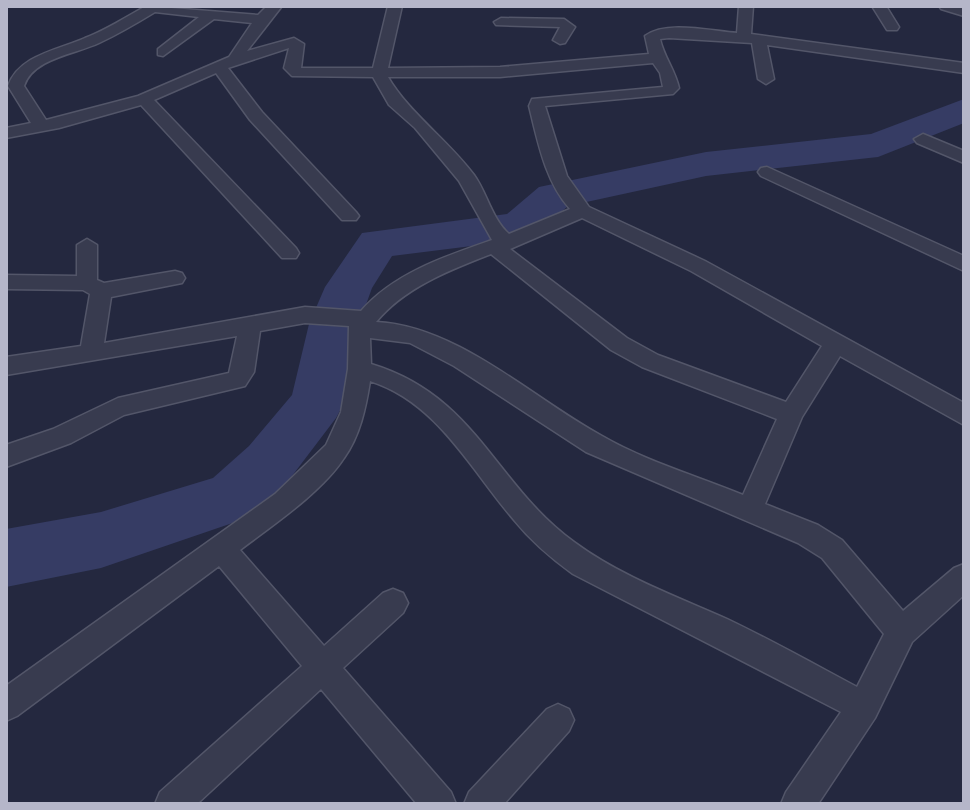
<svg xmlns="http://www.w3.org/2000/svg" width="970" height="810" viewBox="0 0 970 810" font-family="Ubuntu,sans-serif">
<rect width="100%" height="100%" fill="#24283f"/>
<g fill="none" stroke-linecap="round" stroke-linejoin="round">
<path fill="#363c64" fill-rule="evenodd" d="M964,99V123L878,157L706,176L568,206L534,236L519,240L392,256L372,288L359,324L344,403L336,418L289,480L253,516L101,568L6,587V529L101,512L213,478L249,446L292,395L309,324L325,287L362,233L507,214L539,187L706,152L871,134Z"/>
<defs>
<path id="street" d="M146,6L258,15L267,6H282L247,51L294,38L304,44L301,68H373L388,6H402L388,68L500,67L649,54L645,36C666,20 711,31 737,33L739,6H753L751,34L964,63V73L767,45L774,79L766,84L758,79L752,43L669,38L660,39C664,57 675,70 679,88L673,94L545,106L567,176L589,207L705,261L964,403V425L840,356L802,417L765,504L818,525L842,540L903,611L954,568L964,564V595L912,642L875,718L818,804H781L786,792L841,712L573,574C551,558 531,541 514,520C471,470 437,402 370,381C366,407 360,436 344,458C322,492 273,525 240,550L324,646L383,593L393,589L403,593L408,603L403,613L343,668L451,792L456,804H417L321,689L197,804H155L160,792L302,666L219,566L17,716L6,721V686L275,494L326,445L341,412L348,369L349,326L305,323L260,331L254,372L245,386L124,415L71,443L6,467V445L53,429L118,398L229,373L237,336L6,375V357L81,346L90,294L83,290L6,289V275L77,276V245L87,239L97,245V280L104,283L175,271L182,273L185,278L182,283L111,297L104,343L305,307L361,311C394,273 446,256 492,240L459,181L415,128L389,105L373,77L292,76L284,68L289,48L228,68L262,112L356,212L359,216L356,220H342L250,120L216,73L154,100L296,248L299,253L296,258H282L141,105L59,128L6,138V128L31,123L8,86C19,55 58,50 85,38C106,30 126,17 146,6ZM155,12L199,17L158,49V55L163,56L214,19L252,23L229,57L138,96L46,120L24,86C33,58 76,54 99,43C118,34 137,23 155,12ZM653,63L660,73L663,87L532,99L529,106C538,142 545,181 570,209L509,234C492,219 487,193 474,175C448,140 409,113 388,77H500ZM582,218L691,271L822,346L786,402L658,355L627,338L510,249ZM491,254L611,350L642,367L777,419L743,495C697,476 645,461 602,436C532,398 458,326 376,322C405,287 450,270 491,254ZM370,338L410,343L454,366L586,452L798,543L822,558L884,634L857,687C814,664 771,640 727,619C675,596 620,576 574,542C494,484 477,396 371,364Z
M872,6H886L899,27L897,30H887Z
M939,6L964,7V16L941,9Z
M501,18L564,19L575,27L565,43L560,44L553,40L560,27L496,25L494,22Z
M923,134L964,151V163L917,143L914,139Z
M767,167L964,256V271L761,176L758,172L761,168Z
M558,704L569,709L574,720L569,731L504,804H464L469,792L547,709Z"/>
</defs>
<use href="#street" stroke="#535669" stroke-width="3"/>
<use href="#street" fill="#383b4f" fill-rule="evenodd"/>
</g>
<rect width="970" height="810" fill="none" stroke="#b5b6c9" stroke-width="16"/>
</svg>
